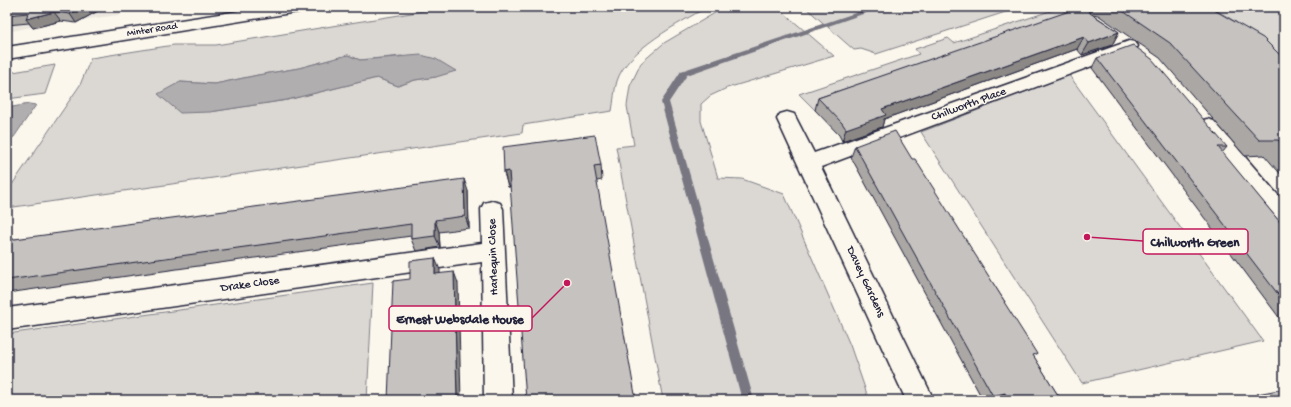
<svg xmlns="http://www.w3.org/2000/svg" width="1291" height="407" viewBox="0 0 1291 407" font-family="'Gochi Hand',sans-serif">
<rect width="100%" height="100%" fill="#fbf7ec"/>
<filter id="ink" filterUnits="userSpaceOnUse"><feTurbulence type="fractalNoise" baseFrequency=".025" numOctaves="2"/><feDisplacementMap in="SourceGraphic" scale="8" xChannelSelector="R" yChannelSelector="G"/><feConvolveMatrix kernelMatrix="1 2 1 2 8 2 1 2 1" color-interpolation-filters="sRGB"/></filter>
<g filter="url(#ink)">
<path fill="#ebe7df" d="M7,7H129L118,15L88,19L76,23L61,21L7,32Z"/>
<path fill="#dbd8d3" stroke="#7e7d87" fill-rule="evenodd" d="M448,7H707C680,23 627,49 617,81C614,90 614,101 612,111L523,125L522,133L7,208V192L80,85L91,58L174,45H216ZM348,55L360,60L402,56L436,77L415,80L398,86L377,78L287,100L210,112L180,82L215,84L258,75L299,68Z
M725,7H777L834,56L727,88L710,96L701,104V121L718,178L742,179L784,194L850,345L869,400H663L616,147L634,145L627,106L630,86L641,63L664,43Z
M805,7H1021L876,54L861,49L854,50Z
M1211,7H1284V65L1236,22Z
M1059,8L1076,19L815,110L799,94L919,54L915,49L948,38L954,43Z
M55,65L45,94L7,99V73Z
M1069,75L1263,341L1082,383L921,132Z
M373,283L367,400H7V334Z"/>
<path fill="#b1aeb0" stroke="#787681" d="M348,55L360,60L421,55L436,59L456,71L436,77L415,80L398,86L377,78L287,100L210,112L180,113L158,94L180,82L215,84L258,75L299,68Z
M29,104L36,105L14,137L7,141V108Z"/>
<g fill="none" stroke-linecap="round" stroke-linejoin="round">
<path fill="#787681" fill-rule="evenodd" d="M873,7H883L687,75L669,102L754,400H742L661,102L681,71Z"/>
<defs>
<path id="minor" d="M265,7H305L303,11L297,12L7,59V47Z
M1129,41L1135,42L1138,46L1135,50L821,167L934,400H906L777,119L780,114L787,112L794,114L814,153Z
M1207,119L1214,121L1284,202V226L1276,223L1200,131L1197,126L1200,121Z
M492,201L500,203L503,209L512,400H484L482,262L7,330V308L482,243L481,209L484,203Z"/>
</defs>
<use href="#minor" stroke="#22223b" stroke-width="3"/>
<use href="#minor" fill="#fbf7ec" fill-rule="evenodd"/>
</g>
<path fill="#aaa7a5" stroke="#22223b" d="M7,7H105L76,23L61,21L33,28L29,23L7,25Z
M1091,7H1209L1284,59V178L1264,155L1245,156L1160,58L1098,15L1092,14L1119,32L1112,45L1082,55L1077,49L884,119L882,127L842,141L839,135L815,110L818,98L1087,8L1090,13L1093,8Z
M1097,58L1227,147L1222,153L1284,227V324L1092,68Z
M855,146L912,159L1005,302L1004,303L1034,357L1061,400H983L851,157Z
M601,165L602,180L597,181L508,187L504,172Z
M468,191L469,228L439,232L440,247L416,251L411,239V236L7,293V240Z"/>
<path fill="#8b8886" stroke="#22223b" d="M82,7H105L76,23L70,14Z
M54,12L61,21L33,28L26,19Z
M1119,32L1112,45L1082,55L1089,43Z
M1084,37L1077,49L884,119L882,127L842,141L846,129L882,109Z
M509,171L512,186L508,187L504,172Z
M464,179L468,191L469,228L465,216Z
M435,220L439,232L440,247L435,236Z
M435,258L440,270V286L435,274Z
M454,272L458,283L461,400H457Z
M1005,393L999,400H989L993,396Z"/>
<path fill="#c6c2c0" stroke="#22223b" d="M7,7H82L70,14L54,12L26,19L28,13L7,15Z
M1081,7H1088L1087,8L1090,13L1119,32L1089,43L1084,37L882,109L886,115L846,129L842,123L818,98Z
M1117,7H1209L1263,38L1284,59V146L1278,140H1259L1170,43Z
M1133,45L1152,59L1227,147H1218L1284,227V302L1097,58Z
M895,131L912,159H915L1005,302H1004L1037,354L1033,355L1061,400H1008L1005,393L993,396L855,146Z
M595,135L601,165L594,166L636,400H526L509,171L504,172L503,147Z
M464,179L465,216L435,220V236L411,239V224L7,280V240Z
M435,258V274L454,272L457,400H388L393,281L410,279V261Z
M1284,389V400H1226L1258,395L1257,394Z"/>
</g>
<g text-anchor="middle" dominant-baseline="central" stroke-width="3" stroke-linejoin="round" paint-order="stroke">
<g font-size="10" fill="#22223b" stroke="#fbf7ec">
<text transform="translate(152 30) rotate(-9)">Minter Road</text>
</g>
<g font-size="12" fill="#22223b" stroke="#fbf7ec">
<text transform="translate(969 105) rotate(-20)">Chilworth Place</text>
<text transform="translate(494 257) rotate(-92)">Harlequin Close</text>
<text transform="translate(865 282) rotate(65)">Davey Gardens</text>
<text transform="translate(250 285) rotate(-8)">Drake Close</text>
</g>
</g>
<path fill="none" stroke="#c2185b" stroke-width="1.5" d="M1087 237L1143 241M567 283L532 318"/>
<g fill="#c2185b" stroke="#fbf7ec" stroke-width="1.5">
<circle cx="1087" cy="237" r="4"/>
<circle cx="567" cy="283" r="4"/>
</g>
<g fill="#fbf7ec" stroke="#c2185b" stroke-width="1.5">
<rect x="1143" y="229" width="105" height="25" rx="4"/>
<rect x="389" y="306" width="143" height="25" rx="4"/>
</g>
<g font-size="13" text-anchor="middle" font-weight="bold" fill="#22223b">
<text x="1195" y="246">Chilworth Green</text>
<text x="460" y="323">Ernest Websdale House</text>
</g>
<rect width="1291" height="407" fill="none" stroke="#fbf7ec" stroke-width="24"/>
<rect x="12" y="12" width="1267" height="383" fill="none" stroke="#22223b" stroke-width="1.5" filter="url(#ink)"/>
</svg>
